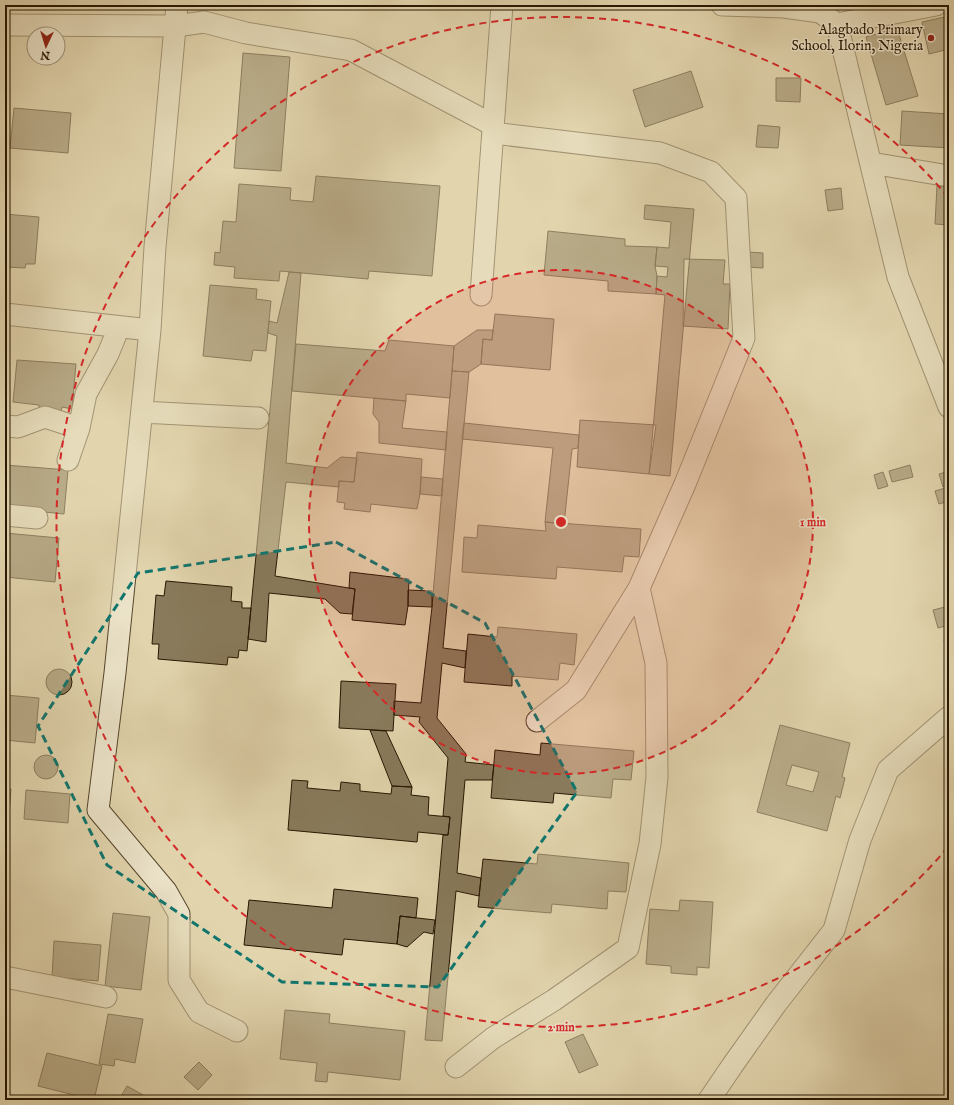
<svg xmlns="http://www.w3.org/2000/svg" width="954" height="1105" viewBox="0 0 954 1105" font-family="'IM FELL English',serif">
<rect width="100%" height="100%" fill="#e2d5ae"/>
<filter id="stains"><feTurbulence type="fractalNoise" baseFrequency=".005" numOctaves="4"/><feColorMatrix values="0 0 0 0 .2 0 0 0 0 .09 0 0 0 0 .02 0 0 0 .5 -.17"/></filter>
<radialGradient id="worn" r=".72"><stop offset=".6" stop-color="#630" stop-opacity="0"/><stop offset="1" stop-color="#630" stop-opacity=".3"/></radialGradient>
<path fill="#887a5b" stroke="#271701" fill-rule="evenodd" d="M949,16V49L929,54L922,22Z
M897,28L918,96L886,105L866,37Z
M243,53L290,57L281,171L234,168Z
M691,71L703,107L645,127L633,90Z
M776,78H801L800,102L776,101Z
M14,108L71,113L68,153L10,148Z
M902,111L949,114V148L900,145Z
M758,125L780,127L778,148L756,147Z
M316,176L440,186L432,276L369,271L368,279L280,271L279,281L234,278L235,267L214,265L215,252L220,253L223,221L236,222L239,184L291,188L290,200L313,202Z
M937,186L949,187V225L935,224Z
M841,188L843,209L828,211L825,190Z
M645,205L694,209L670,476L649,474L665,295L656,294L657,276L667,277L668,267L655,266L657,247L669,248L671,222L644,219Z
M5,214L39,217L35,264H26L25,268L5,267Z
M548,231L625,239V246L657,247L655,266L657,276L656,294L608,291V281L544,275Z
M747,252L763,253V268L747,267Z
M684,259L725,260L723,284H730L728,329L683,326Z
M289,272L301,273L286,463L327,468L341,457L357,458L354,482L339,481V487L286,482L275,576L355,589L352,614L340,613L325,599L269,593L266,642L248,639L277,336L268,333L269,321L277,323Z
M210,285L257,289L256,299L271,301L266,351L253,350L251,361L203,356Z
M495,314L554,319L550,370L481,364L483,339L492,340Z
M477,330H493L492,340L483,339L481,364L469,372L452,371L454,346Z
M389,340L454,346L450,398L406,394V401L292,391L296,344L385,351Z
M17,360L76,364L72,409L62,407L61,411L39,409V405L13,402Z
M452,371L469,372L443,648L466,651L465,668L442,663L437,718L466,754L465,762L494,765L492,780H465L457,873L481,878L479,896L456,891L442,1041L425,1040L443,835H448L450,817L443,816L448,758L419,722L420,717L394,715V701L421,703L432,607Z
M374,398L406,401L402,428L447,432L446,450L379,443V422L373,414Z
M580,420L656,425L649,474L577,467Z
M464,423L579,435L578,448L572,449L564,524L545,522L553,448L462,439Z
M357,452L422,459L420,494L417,509L371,504L370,512L344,509L345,503L337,502L339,481L354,482Z
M5,465L68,470L64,514L5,508Z
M910,465L913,477L892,482L889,471Z
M949,471V485L943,487L939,474Z
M883,472L888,486L878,489L874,475Z
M421,477L443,479L442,496L420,494Z
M949,487V501L939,504L935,491Z
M545,522L641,529L639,557L624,556L622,572L557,567L556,579L462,572L464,537L477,538L478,525L546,531Z
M5,533L59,538L55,582L5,577Z
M350,572L409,579L408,606L405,625L352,620L355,589L349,588Z
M166,581L232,587L231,601L242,602V608H251L247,651L239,650L238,658L228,657L227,665L158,659L159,644H152L156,595L164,596Z
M408,590L432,591V607L408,606Z
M949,606V625L938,628L933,610Z
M498,627L577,634L574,665L560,663L558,680L512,676V686L464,682L468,634L497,637Z
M949,639V651H947L944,640Z
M46 682a13 13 0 1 1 26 0a13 13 0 1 1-26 0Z
M341,681L396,684L393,731L339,728Z
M5,695L39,698L35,743L5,740Z
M780,725L850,743L842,777L845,778L840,798L836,796L827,831L757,812ZM792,765L819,772L813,792L786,785Z
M370,730L386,731L412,787L392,786Z
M541,743L634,751L631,780L613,779L611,798L554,793L553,803L491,798L495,750L540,755Z
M34 767a12 12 0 1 1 24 0a12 12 0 1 1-24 0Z
M292,780L308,781L307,788L340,791L341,782L360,784V791L391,794L392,786L412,787L411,795L429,797L428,815L450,817L448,835L418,832L417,842L288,830Z
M5,789H11L8,828H5Z
M26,790L70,794L68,823L24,819Z
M538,854L629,863L626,892L608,891L607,909L552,904L551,913L478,907L483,859L537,864Z
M334,889L418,898L416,918L400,916L397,944L344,939L342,955L244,945L249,900L332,908Z
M680,900L713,902L709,968L697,967V975L671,973V966L646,964L650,909L679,911Z
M113,913L150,917L141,990L105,986Z
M400,916L435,920L433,934L424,932L407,947L397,944Z
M54,941L101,945L98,981L52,977Z
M285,1010L330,1014L329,1023L405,1031L400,1080L328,1072L327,1082L315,1081L317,1063L280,1059Z
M108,1014L143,1019L135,1063L115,1059L114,1066L99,1064Z
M583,1034L598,1065L579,1073L565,1042Z
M47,1053L102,1066L94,1100L38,1086Z
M199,1062L212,1075L198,1090L184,1077Z
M127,1086L152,1100H119Z"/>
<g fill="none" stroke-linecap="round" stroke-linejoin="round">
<defs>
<path id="minor" d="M177,5L155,247L150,330L115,673L98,810L166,891L179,914V980L199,1012L237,1031
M722,5L784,7L820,12L837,24L898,277L949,407
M837,24L936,5
M5,25L176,26L204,22L246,33L351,50L493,125
M493,133L660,153L711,172L736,198L744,338L685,484L639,588L576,690L537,721
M871,163L949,176
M481,295L502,5
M5,314L150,330
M142,412L258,418
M5,426L18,427L45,417L79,428L86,394L108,354L119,327
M68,460L79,428
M5,515L37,518
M5,977L106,997
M456,1067L493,1038L554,1000L628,948L650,844L657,777L656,663L639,588
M709,1100L732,1066L776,1004L834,930L860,840L888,770L949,717"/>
</defs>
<use href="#minor" stroke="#56462c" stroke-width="23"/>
<use href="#minor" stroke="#ece4ca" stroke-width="21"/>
</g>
<path d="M0 0H954V1105H0ZM336,542L485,623L577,792L438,987L282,982L107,865L38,726L138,573Z" fill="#e2d5ae" fill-opacity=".55" fill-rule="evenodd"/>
<path fill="none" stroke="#0f766e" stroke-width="3" stroke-dasharray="8 5" stroke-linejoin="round" d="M336,542L485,623L577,792L438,987L282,982L107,865L38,726L138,573Z"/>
<circle cx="561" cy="522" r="252" fill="#d62828" fill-opacity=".12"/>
<g fill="none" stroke="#d62828" stroke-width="2" stroke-dasharray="7 5">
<circle cx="561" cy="522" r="252"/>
<path d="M948 847A505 505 0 1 1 948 197"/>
</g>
<circle fill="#8f2418" stroke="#ece4ca" stroke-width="1.5" cx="931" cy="38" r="4"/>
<g text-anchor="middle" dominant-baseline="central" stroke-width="3" stroke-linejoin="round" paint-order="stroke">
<g font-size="14" fill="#271701" stroke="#ece4ca" text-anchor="end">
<text x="923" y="30">Alagbado Primary<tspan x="923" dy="16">School, Ilorin, Nigeria</tspan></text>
</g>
</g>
<circle cx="561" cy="522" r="6" fill="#d62828" stroke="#ece4ca" stroke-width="2"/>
<g font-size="12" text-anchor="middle" font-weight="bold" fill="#d62828" stroke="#ece4ca" stroke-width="3" stroke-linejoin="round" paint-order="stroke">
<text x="813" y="526">1 min</text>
<text x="561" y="1031">2 min</text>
</g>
<rect width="954" height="1105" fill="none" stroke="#e2d5ae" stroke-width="20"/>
<rect x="6" y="6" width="942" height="1093" fill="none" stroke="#271701" stroke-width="2"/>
<rect x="10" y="10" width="934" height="1085" fill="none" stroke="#271701"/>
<g transform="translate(46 46) rotate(184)"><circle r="19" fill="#ece4ca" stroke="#9d927a"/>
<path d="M0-3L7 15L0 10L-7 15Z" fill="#8f2418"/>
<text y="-6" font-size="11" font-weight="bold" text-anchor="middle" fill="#271701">N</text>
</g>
<rect width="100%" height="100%" filter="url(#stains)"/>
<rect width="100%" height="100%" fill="url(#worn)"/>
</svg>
